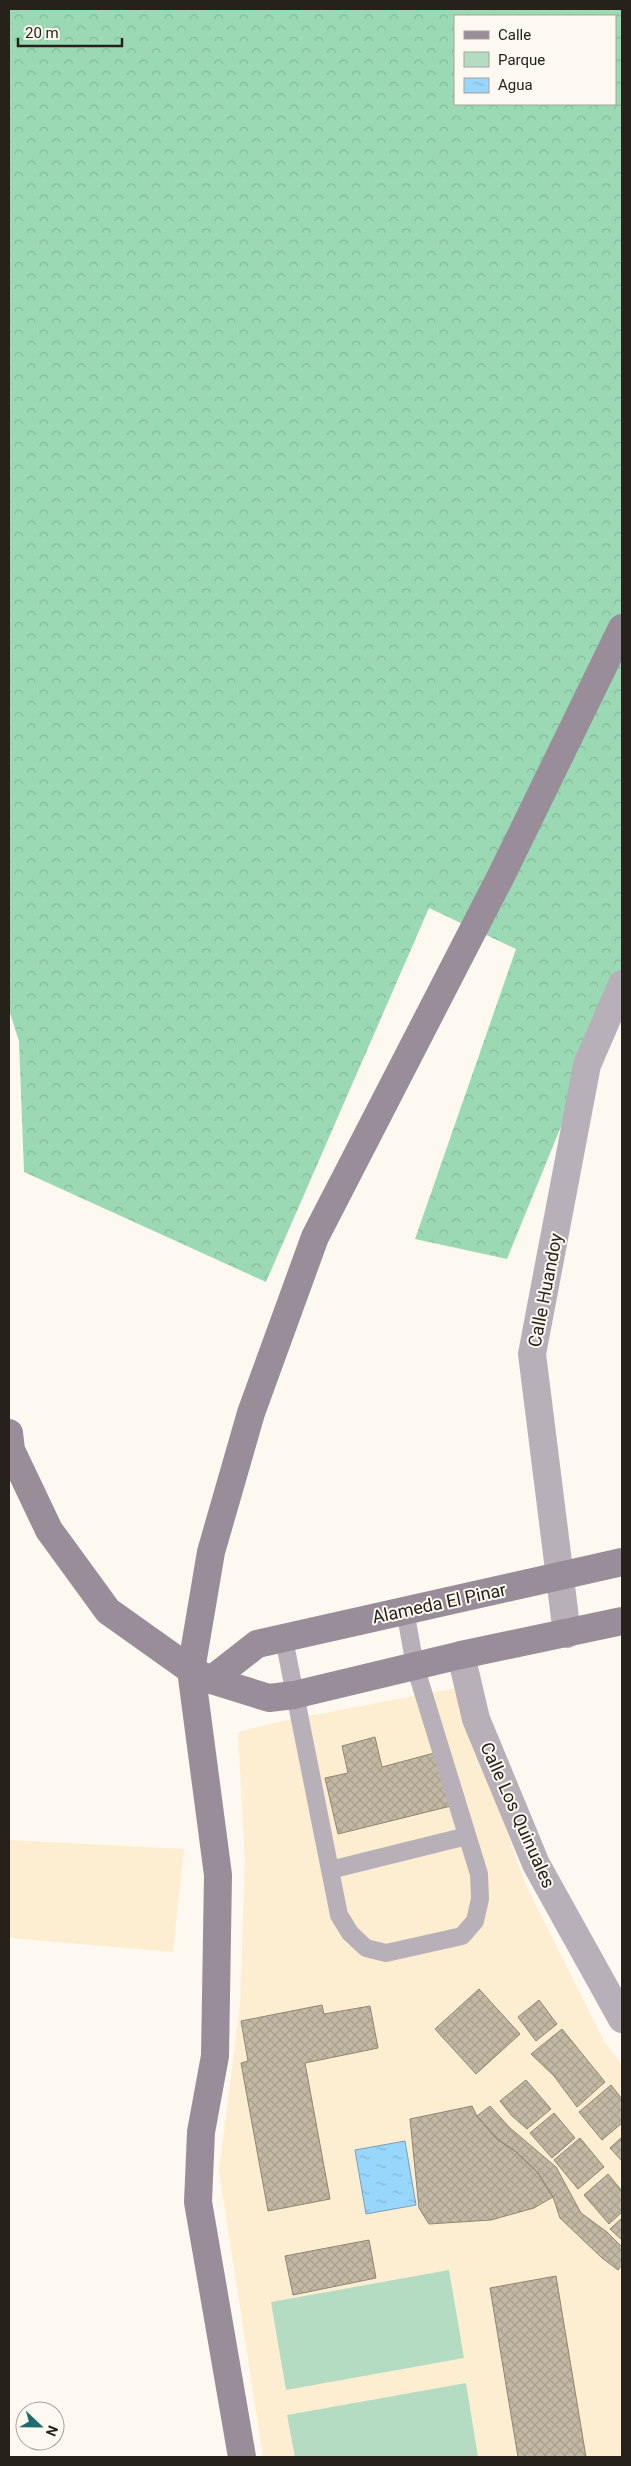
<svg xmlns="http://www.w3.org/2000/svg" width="631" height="2466" viewBox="0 0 631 2466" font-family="Roboto,sans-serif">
<defs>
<pattern id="forest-crowns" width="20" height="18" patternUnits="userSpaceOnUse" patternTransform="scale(1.25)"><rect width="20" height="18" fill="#9bd9b4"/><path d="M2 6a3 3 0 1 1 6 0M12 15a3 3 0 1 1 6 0" fill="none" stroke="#85ba9a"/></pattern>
<pattern id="water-ripples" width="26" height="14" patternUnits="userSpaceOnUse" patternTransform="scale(1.25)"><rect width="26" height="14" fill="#99d6fc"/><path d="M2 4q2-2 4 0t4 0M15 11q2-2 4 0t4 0" fill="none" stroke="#84b7d7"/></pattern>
<pattern id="building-cross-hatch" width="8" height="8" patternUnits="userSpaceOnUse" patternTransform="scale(1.25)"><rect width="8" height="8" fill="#c3b8a4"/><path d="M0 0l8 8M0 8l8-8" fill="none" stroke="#a79e8d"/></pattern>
</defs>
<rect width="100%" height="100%" fill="#fdf9f0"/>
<path fill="#fdeed2" d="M456,1688L525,1883L604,2041L622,2065V2457H263L219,2171L240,2005L245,1861L238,1732L287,1720Z
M9,1840L184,1849L173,1952L9,1938Z"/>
<path fill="#b4dcc3" d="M449,2270L464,2358L286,2390L271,2302Z
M466,2383L478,2457H295L287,2415Z"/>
<path fill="url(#forest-crowns)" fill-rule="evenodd" d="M9,9H622V977L507,1259L415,1239L516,949L429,908L266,1282L24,1172L19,1041L9,1010ZM455,16H615V104H455Z"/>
<path fill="url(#water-ripples)" stroke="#76a0b8" d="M405,2141L416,2205L366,2214L355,2150Z"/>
<path fill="url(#building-cross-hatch)" stroke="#908673" d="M375,1737L382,1767L438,1752L451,1806L338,1834L325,1778L348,1773L342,1746Z
M479,1989L520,2034L476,2074L435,2029Z
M539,2000L557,2024L536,2041L518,2017Z
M322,2005L324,2014L370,2006L378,2048L305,2063L330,2199L268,2211L241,2063L248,2061L241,2021Z
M562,2029L605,2082L577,2107L554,2076L531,2054Z
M526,2080L551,2109L527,2129L512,2116L500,2101Z
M611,2085L622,2099V2123L602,2140L579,2112Z
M472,2106L477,2116L497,2139L515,2151L538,2173L553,2197L534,2208L491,2220L429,2224L419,2208L410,2119Z
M490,2106L510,2128L556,2167L581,2213L607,2232L622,2247V2265L618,2270L602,2258L560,2218L553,2197L538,2173L515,2151L497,2139L477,2116Z
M554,2113L575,2138L552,2158L530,2133Z
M622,2137V2161L610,2148Z
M580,2138L604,2167L578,2189L554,2160Z
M608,2174L622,2191V2212L609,2224L584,2195Z
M622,2218V2240L610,2229Z
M369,2240L376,2278L293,2295L285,2256Z
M556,2276L586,2457H518L490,2288Z"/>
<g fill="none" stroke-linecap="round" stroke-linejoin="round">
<path stroke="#b8b0b8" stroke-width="18" d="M284,1639L339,1915L350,1933L366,1948L386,1953L462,1936L475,1921L480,1899L479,1874L415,1666L405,1610
M330,1870L467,1836"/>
<path stroke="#b8b0b8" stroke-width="28" d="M567,1634L532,1354L587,1065L622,984
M461,1655L476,1719L536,1864L622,2019"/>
<path stroke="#988d98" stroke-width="28" d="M9,1433L11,1450L49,1530L108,1611L191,1670L211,1680L269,1698L294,1695L461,1655L622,1621
M211,1680L257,1644L622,1562
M242,2457L198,2202L201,2132L215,2056L218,1875L191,1670L211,1552L251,1413L315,1237L501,876L622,628"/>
</g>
<g text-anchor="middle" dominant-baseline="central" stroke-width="4" stroke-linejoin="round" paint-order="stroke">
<g font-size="18" fill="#26221b" stroke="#fdf9f0">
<text transform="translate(545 1290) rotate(-79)">Calle Huandoy</text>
<text transform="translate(439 1603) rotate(-12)">Alameda El Pinar</text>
<text transform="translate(518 1815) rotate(66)">Calle Los Quinuales</text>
</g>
</g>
<rect width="631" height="2466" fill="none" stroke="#26221b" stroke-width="20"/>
<rect x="454" y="15" width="162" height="90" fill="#fdf9f0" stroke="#a7a39b"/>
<rect x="464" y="31" width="25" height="8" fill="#988d98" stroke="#a7a39b"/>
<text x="498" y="40" font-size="15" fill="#26221b">Calle</text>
<rect x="464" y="52" width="25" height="15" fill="#b4dcc3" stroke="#a7a39b"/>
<text x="498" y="65" font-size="15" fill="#26221b">Parque</text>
<rect x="464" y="78" width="25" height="15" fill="url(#water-ripples)" stroke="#a7a39b"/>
<text x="498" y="90" font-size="15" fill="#26221b">Agua</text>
<g transform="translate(40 2426) rotate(112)"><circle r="24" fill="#fdf9f0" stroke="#a7a39b"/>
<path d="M0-4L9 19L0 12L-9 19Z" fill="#1d6a6f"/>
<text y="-8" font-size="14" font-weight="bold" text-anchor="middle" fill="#26221b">N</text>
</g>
<path d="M18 38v8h104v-8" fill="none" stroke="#26221b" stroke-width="2.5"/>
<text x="25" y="38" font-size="15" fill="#26221b" stroke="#fdf9f0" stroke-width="4" paint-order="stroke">20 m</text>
</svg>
